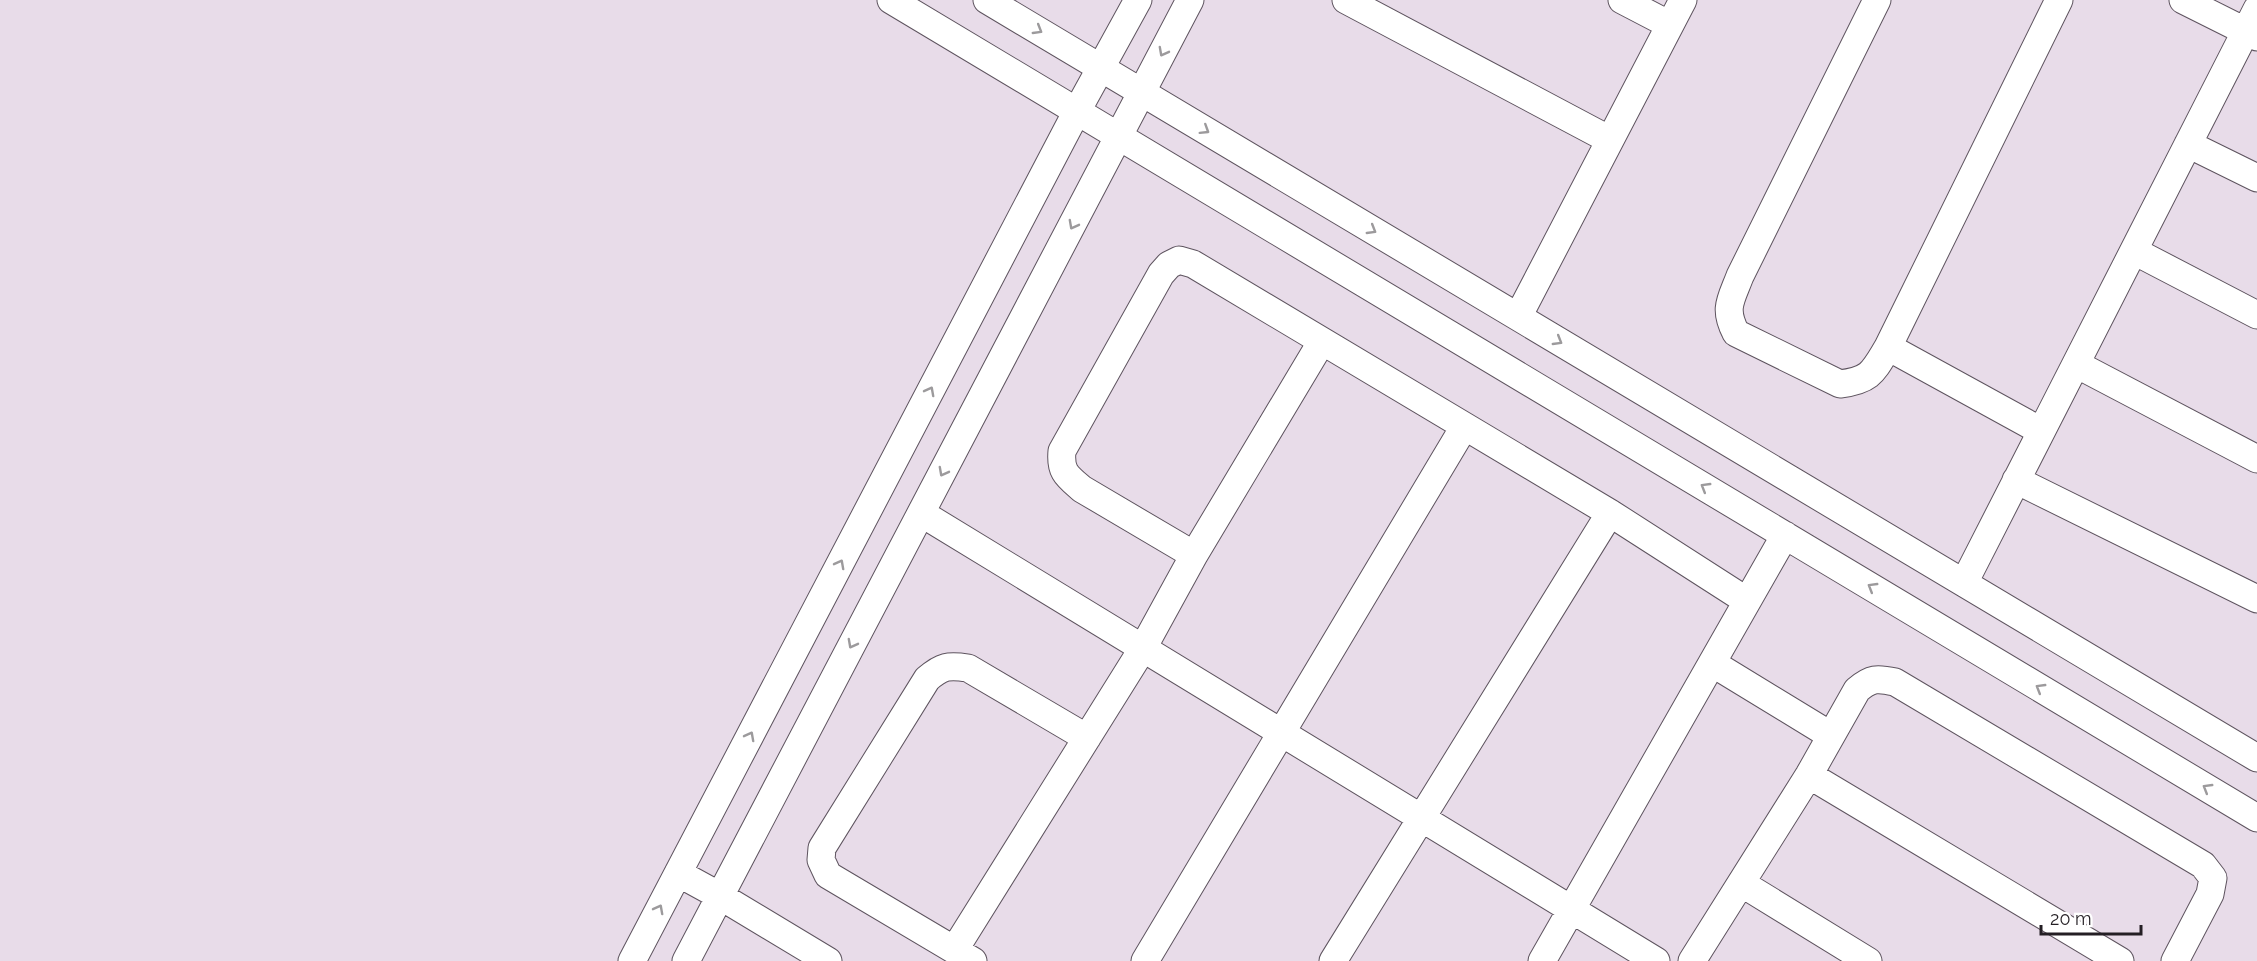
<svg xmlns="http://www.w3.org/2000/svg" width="2257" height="961" viewBox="0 0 2257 961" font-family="Raleway,sans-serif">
<rect width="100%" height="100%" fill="#e8dce9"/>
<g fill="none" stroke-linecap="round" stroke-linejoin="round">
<defs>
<path id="minor" d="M891,0L2257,818
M987,0L2257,758
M1346,0L1610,140
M1622,0L1670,25
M1877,0L1740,276C1731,300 1723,308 1736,333L1840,384C1871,380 1873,372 1888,347L2059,0
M2183,0L2257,37
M2188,144L2257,178
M2134,251L2257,315
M1518,317L1683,0
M1888,347L2041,431
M2076,364L2257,459
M2016,480L2257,599
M921,513L1656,961
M1194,555L1082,489C1067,476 1060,472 1062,451L1161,274L1169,265L1179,260L1193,264L1610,513L1747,601
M1964,583L2257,9
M1712,663L1830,735
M1809,775L2120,961
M678,873L720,896L828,961
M1741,883L1868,961
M955,949L1143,648L1194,555L1322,341
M632,961L1077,111L1138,0
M686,961L1190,0
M973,961L828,875L821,860L822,848L927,679C942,666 948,665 968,668L1087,738
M1145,961L1464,427
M1333,961L1610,513
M1542,961L1785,535
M1692,961L1809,775L1857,690C1871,678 1877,678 1895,682L2203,865L2213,878L2210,894L2175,961"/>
</defs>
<use href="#minor" stroke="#5e545f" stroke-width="29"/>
<use href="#minor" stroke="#fff" stroke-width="27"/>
</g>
<defs><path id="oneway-chevron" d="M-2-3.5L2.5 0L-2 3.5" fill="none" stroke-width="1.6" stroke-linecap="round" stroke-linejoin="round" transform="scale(1.5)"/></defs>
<g stroke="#9c9a9c">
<use href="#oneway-chevron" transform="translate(1038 30) rotate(31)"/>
<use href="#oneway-chevron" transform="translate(1163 52) rotate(118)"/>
<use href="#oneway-chevron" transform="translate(1205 130) rotate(32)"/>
<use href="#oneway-chevron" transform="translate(1073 225) rotate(118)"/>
<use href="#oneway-chevron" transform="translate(1372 230) rotate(31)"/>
<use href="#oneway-chevron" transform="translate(1558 341) rotate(31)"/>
<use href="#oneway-chevron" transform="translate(930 391) rotate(-62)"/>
<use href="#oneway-chevron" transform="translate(943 472) rotate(118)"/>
<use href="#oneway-chevron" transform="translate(1705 487) rotate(-149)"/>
<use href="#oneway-chevron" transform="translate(840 564) rotate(-62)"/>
<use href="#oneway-chevron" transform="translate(1872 587) rotate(-149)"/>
<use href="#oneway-chevron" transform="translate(852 644) rotate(118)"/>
<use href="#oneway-chevron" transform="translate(2040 688) rotate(-149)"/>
<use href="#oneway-chevron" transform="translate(750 736) rotate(-62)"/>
<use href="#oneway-chevron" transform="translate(2207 788) rotate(-149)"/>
<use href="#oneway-chevron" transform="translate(659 909) rotate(-62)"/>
</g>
<path d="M2041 925v9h100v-9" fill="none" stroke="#241f24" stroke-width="3"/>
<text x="2050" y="925" font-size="18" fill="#241f24" stroke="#ffffff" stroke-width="4.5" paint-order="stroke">20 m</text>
</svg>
